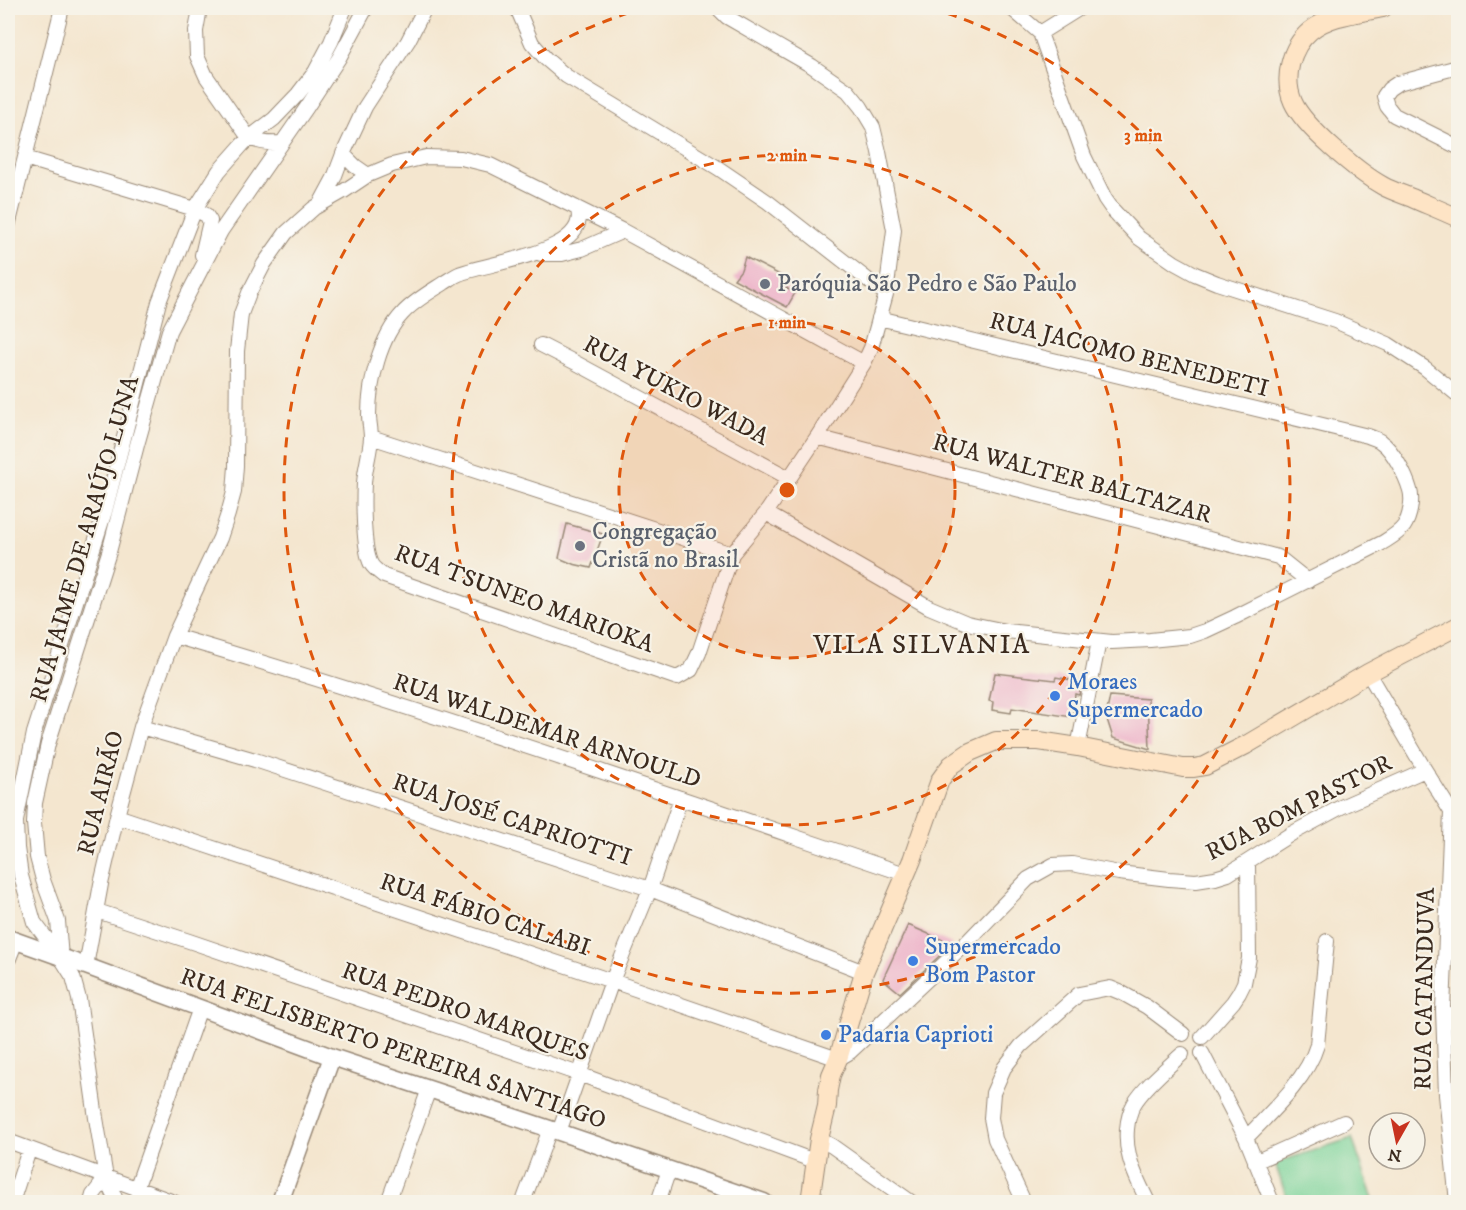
<svg xmlns="http://www.w3.org/2000/svg" width="1466" height="1210" viewBox="0 0 1466 1210" font-family="'IM FELL DW Pica',serif">
<rect width="100%" height="100%" fill="#f7f3e8"/>
<filter id="ink" filterUnits="userSpaceOnUse"><feTurbulence type="fractalNoise" baseFrequency=".0167" numOctaves="2"/><feDisplacementMap in="SourceGraphic" scale="12" xChannelSelector="R" yChannelSelector="G"/><feConvolveMatrix kernelMatrix="1 2 1 2 8 2 1 2 1" color-interpolation-filters="sRGB"/></filter>
<filter id="wash" filterUnits="userSpaceOnUse"><feTurbulence type="fractalNoise" baseFrequency=".008" numOctaves="4" result="noise"/><feDisplacementMap in="SourceGraphic" scale="24" xChannelSelector="R" yChannelSelector="G"/><feGaussianBlur stdDeviation="1.35" result="paint"/><feColorMatrix in="noise" values="0 0 0 0 0 0 0 0 0 0 0 0 0 0 0 0 0 1.4 0 .05"/><feComposite in="paint" operator="in"/></filter>
<g filter="url(#wash)">
<rect width="100%" height="100%" fill="#f4e6cf"/>
<path fill="#7ad399" stroke="#5a7e5c" stroke-width="1.5" d="M1352,1138L1374,1202H1288L1275,1163Z"/>
<g id="blocks">
<path fill="#eba5c2" d="M745,257L790,280L786,288L795,293L787,307L734,279L741,270Z
M567,524L603,534L591,568L573,564L559,558Z
M995,673L1055,680L1056,677L1082,682L1079,695L1075,694L1072,717L1012,708L1011,713L992,710L993,702L989,701Z
M1110,696L1148,699L1150,749L1113,738L1106,716Z
M908,925L952,944L900,993L883,979Z"/>
</g>
</g>
<g filter="url(#ink)">
<use href="#blocks" fill-opacity="0" stroke="#988876" stroke-width="1.5"/>
<g fill="none" stroke-linecap="round" stroke-linejoin="round">
<defs>
<path id="minor" d="M200,8L196,31L197,56L206,76L249,138C260,143 270,144 282,143
M517,8L532,43L546,59L566,76L718,168L768,202L886,294
M1011,8L1040,33L1084,156L1105,199L1112,209L1139,238L1175,263L1195,274L1217,283L1335,321L1388,344L1425,368L1458,395
M1040,33L1080,8
M1458,67L1398,83L1389,89L1384,96L1387,106L1394,115L1458,147
M343,154L355,166L368,175
M25,158L195,209L206,215L210,221L202,255
M320,204L334,178L343,154L365,107L408,41L425,8
M578,210C590,253 485,263 459,274C454,276 449,280 444,283C430,292 414,301 403,313C380,337 369,382 369,415C369,422 371,430 371,438C370,453 365,468 364,483C363,501 363,549 371,564C374,569 380,573 384,576L677,678L691,670L699,653L732,554L766,513L817,437L864,363L871,348L886,294L894,230L879,152L873,127L861,107L848,91L812,66L727,17L718,8
M8,226L62,8
M541,254H562L582,249L623,231
M541,345L578,364L789,478
M371,437L732,554
M817,437L1278,557L1308,581
M766,513L929,607L967,623L1006,631L1112,642L1150,640L1190,636L1205,631L1235,617L1382,543C1390,538 1398,534 1404,526C1410,517 1413,500 1410,490C1406,476 1393,450 1381,442C1378,439 1372,438 1368,436L879,318
M174,636C420,708 662,792 905,874
M1368,673L1425,770L1455,818
M141,727L255,760L650,889L864,972
M1078,747L1099,641
M1451,812L1443,1010L1446,1095L1457,1202
M117,816L612,981L838,1059L850,1052L964,945L1028,879L1053,865L1072,864L1119,873L1169,879L1196,881L1215,878L1228,874L1291,834L1341,807L1425,770
M97,911L189,941L579,1074L817,1162
M61,958L58,921L43,880L37,857L34,823L35,803L48,744L109,552L137,445L169,331L221,231L307,107L339,58L366,8
M8,961L16,941
M86,966L101,884L117,816L141,727L174,636L220,538L228,514L234,492L236,466L237,351L241,314L249,293L264,264L286,233L314,208L344,191L368,175L392,165L426,157L461,158L490,165L623,231L864,363
M1443,1010L1458,1020
M1202,1037L1233,1002L1239,993L1244,983L1249,958L1248,863
M1202,1053L1246,1138L1272,1202
M559,1132L612,981L650,889L681,798
M1246,1138C1271,1112 1307,1079 1317,1045L1327,941
M819,1139L832,1146L911,1202
M8,1141L174,1202
M1255,1162L1344,1122
M136,1189L200,1008
M12,1202L29,1150
M91,1202L93,1195L106,1178
M117,1202L106,1178L96,1118L79,999L73,977L61,958L34,922L21,876L17,848L16,821L34,733L105,511L159,302L195,209L219,171L242,145L249,138L274,119L298,94L315,72L331,42L345,8
M388,1202L429,1089
M523,1202L550,1129
M658,1202L669,1170
M1024,1202L995,1139L991,1118L993,1093L1004,1068L1021,1046L1079,994L1110,988L1122,993L1147,1007L1183,1034
M1148,1202C1141,1187 1132,1171 1129,1155C1125,1140 1126,1118 1134,1104C1144,1087 1167,1068 1182,1054"/>
<path id="tertiary" d="M8,938L86,966L332,1057L559,1132L764,1202
M280,1202L332,1057"/>
<path id="secondary" d="M1383,8C1359,13 1329,15 1310,31C1290,48 1283,79 1293,102C1304,127 1358,172 1383,186C1392,191 1402,194 1412,198C1428,205 1443,211 1458,218
M810,1202L819,1139L827,1106L828,1090L831,1075L838,1059L864,972L912,860L940,780L951,765L970,752L996,741H1039L1078,747L1183,768H1194L1205,766L1246,745L1368,673L1458,626"/>
</defs>
<use href="#minor" stroke="#988876" stroke-width="16"/>
<use href="#tertiary" stroke="#988876" stroke-width="19"/>
<use href="#secondary" stroke="#988876" stroke-width="20"/>
<use href="#minor" stroke="#fff" stroke-width="14"/>
<use href="#tertiary" stroke="#fff" stroke-width="16"/>
<use href="#secondary" stroke="#fee4c5" stroke-width="18"/>
</g>
</g>
<circle cx="787" cy="490" r="168" fill="#df570d" fill-opacity=".12"/>
<g fill="none" stroke="#df570d" stroke-width="3" stroke-dasharray="10 8">
<circle cx="787" cy="490" r="168"/>
<circle cx="787" cy="490" r="335"/>
<path d="M930 8A503 503 0 1 1 644 8"/>
</g>
<g fill="#6b7280" stroke="#f7f3e8" stroke-width="2">
<circle cx="765" cy="284" r="6"/>
<circle cx="580" cy="546" r="6"/>
</g>
<g fill="#3f7fe0" stroke="#f7f3e8" stroke-width="2">
<circle cx="1055" cy="696" r="6"/>
<circle cx="913" cy="961" r="6"/>
<circle cx="826" cy="1035" r="6"/>
</g>
<g text-anchor="middle" dominant-baseline="central" stroke-width="4.5" stroke-linejoin="round" paint-order="stroke">
<g font-size="24" fill="#5b616d" stroke="#f7f3e8" text-anchor="start">
<text x="777" y="284">Paróquia São Pedro e São Paulo</text>
<text x="592" y="532">Congregação<tspan x="592" dy="28">Cristã no Brasil</tspan></text>
</g>
<g font-size="24" fill="#3b2a1e" stroke="#f7f3e8">
<text transform="translate(1129 355) rotate(14)">RUA JACOMO BENEDETI</text>
<text transform="translate(676 391) rotate(28)">RUA YUKIO WADA</text>
<text transform="translate(1072 479) rotate(15)">RUA WALTER BALTAZAR</text>
<text transform="translate(85 539) rotate(-74)">RUA JAIME DE ARAÚJO LUNA</text>
<text transform="translate(524 599) rotate(20)">RUA TSUNEO MARIOKA</text>
<text transform="translate(547 731) rotate(18)">RUA WALDEMAR ARNOULD</text>
<text transform="translate(101 793) rotate(-76)">RUA AIRÃO</text>
<text transform="translate(1299 808) rotate(-27)">RUA BOM PASTOR</text>
<text transform="translate(512 820) rotate(18)">RUA JOSÉ CAPRIOTTI</text>
<text transform="translate(485 915) rotate(18)">RUA FÁBIO CALABI</text>
<text transform="translate(1425 989) rotate(-89)">RUA CATANDUVA</text>
<text transform="translate(465 1012) rotate(19)">RUA PEDRO MARQUES</text>
<text transform="translate(393 1049) rotate(19)">RUA FELISBERTO PEREIRA SANTIAGO</text>
</g>
<g font-size="24" fill="#366cbe" stroke="#f7f3e8" text-anchor="start">
<text x="1067" y="682">Moraes<tspan x="1067" dy="28">Supermercado</tspan></text>
<text x="925" y="947">Supermercado<tspan x="925" dy="28">Bom Pastor</tspan></text>
<text x="838" y="1035">Padaria Caprioti</text>
</g>
<g font-size="27" letter-spacing="1.5" fill="#3b2a1e" stroke="#f7f3e8">
<text x="922" y="645">VILA SILVANIA</text>
</g>
</g>
<circle cx="787" cy="490" r="9" fill="#df570d" stroke="#f7f3e8" stroke-width="3"/>
<g font-size="18" text-anchor="middle" font-weight="bold" fill="#df570d" stroke="#f7f3e8" stroke-width="4.5" stroke-linejoin="round" paint-order="stroke">
<text x="1143" y="141">3 min</text>
<text x="787" y="161">2 min</text>
<text x="787" y="328">1 min</text>
</g>
<rect width="1466" height="1210" fill="none" stroke="#f7f3e8" stroke-width="30"/>
<g transform="translate(1397 1141) rotate(189)"><circle r="28" fill="#f7f3e8" stroke="#aca397" stroke-width="1.5"/>
<path d="M0-4.5L10 22L0 15L-10 22Z" fill="#c8321e"/>
<text y="-9" font-size="16" font-weight="bold" text-anchor="middle" fill="#3b2a1e">N</text>
</g>
</svg>
